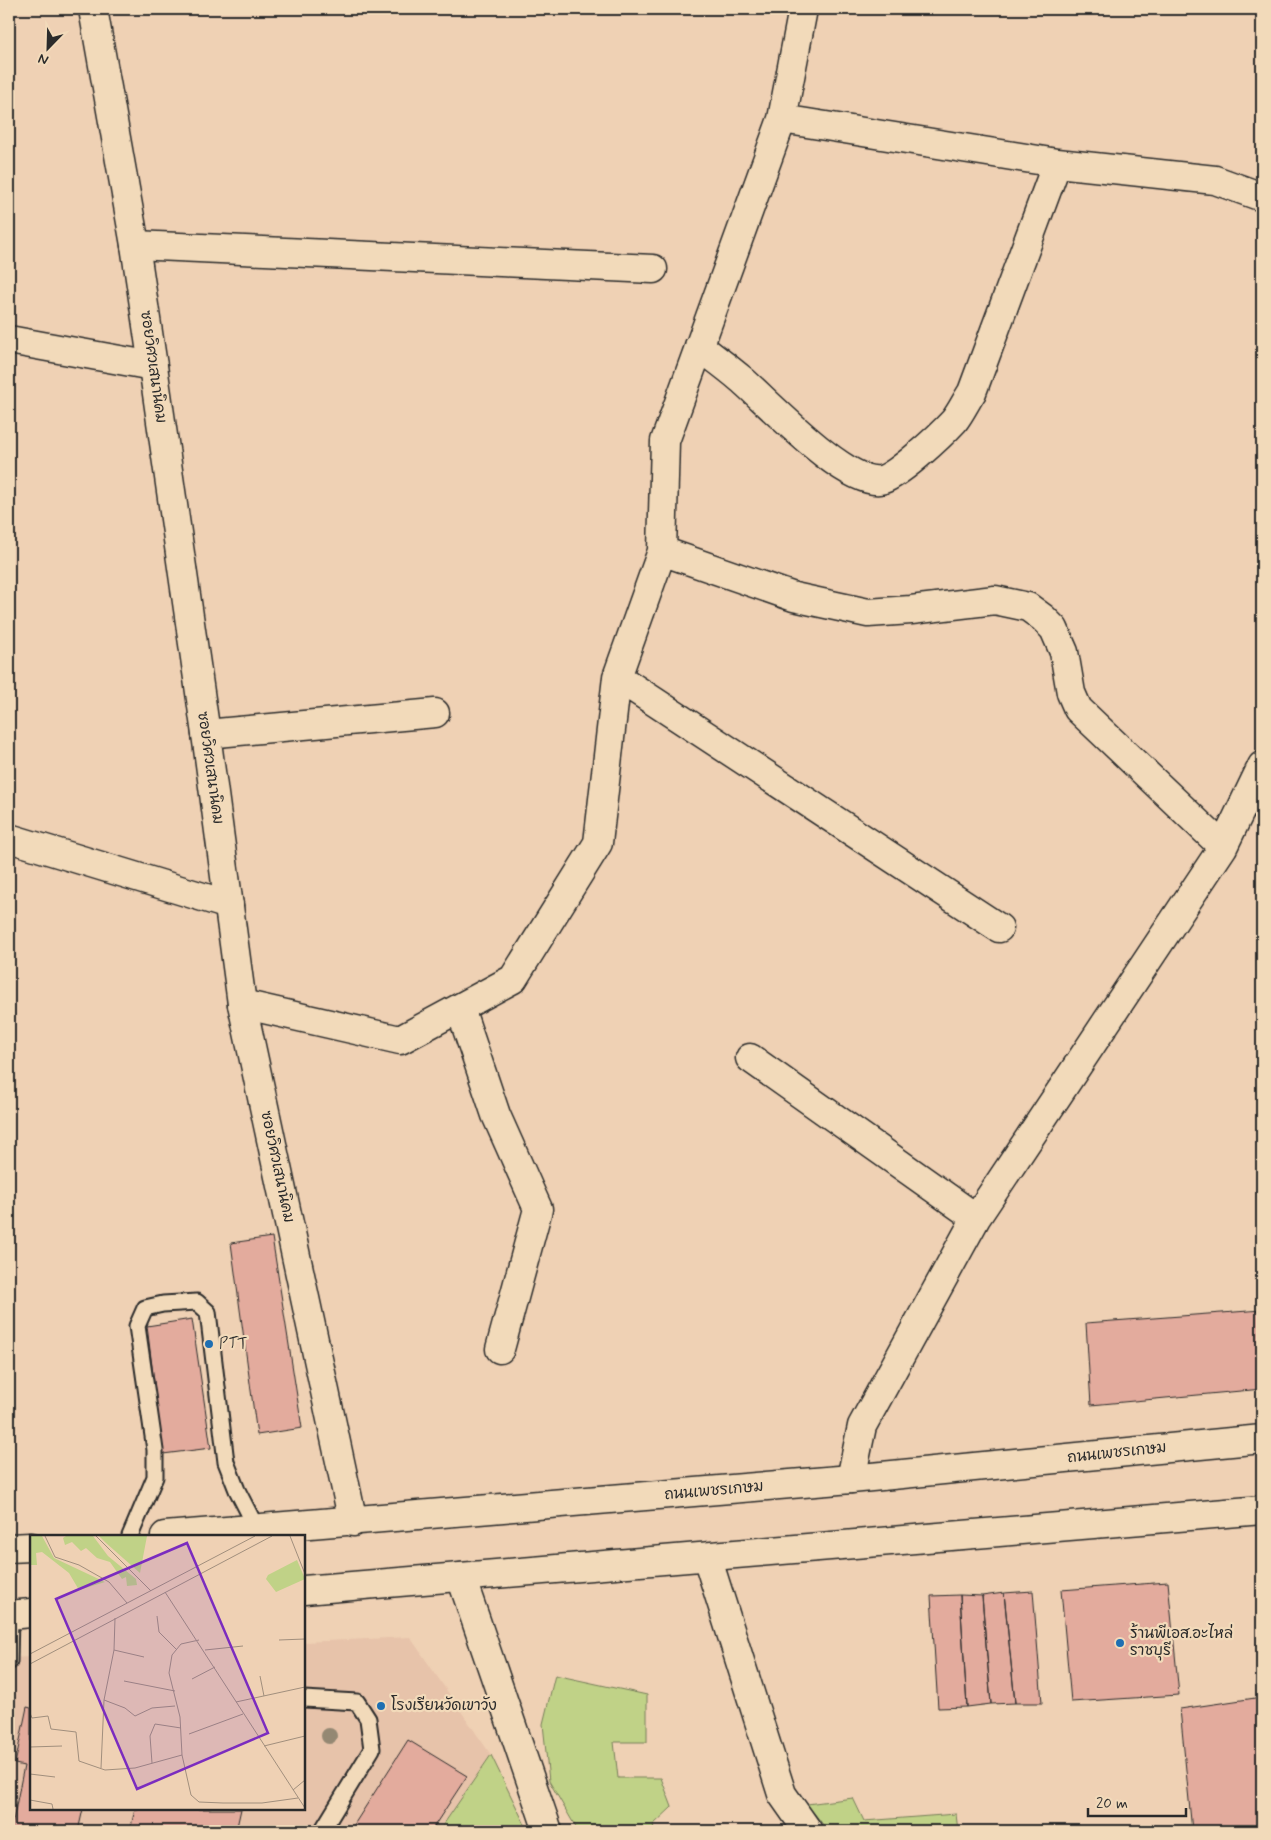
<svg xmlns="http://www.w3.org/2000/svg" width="1271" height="1840" viewBox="0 0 1271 1840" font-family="Mynerve,'Playpen Sans Thai',sans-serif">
<rect width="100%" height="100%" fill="#efd1b4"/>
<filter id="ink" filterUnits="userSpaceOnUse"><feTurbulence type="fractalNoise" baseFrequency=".02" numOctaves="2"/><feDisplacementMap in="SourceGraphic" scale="10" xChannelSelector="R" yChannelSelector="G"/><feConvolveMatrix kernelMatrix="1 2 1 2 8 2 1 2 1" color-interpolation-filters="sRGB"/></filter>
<g filter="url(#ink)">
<path fill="#e7c3aa" d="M410,1637L491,1755L439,1831H9V1658L31,1657V1809H304V1642Z"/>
<path fill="#c0d287" stroke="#767e59" d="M555,1675L647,1695V1742H614L618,1778H661L672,1807L653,1825L655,1831H578L549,1781L543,1724Z
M491,1755L528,1831H439Z
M853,1798L864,1821L956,1814L958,1831H828L807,1804Z"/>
<path fill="#e3ab9d" stroke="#2b2b2b" d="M272,1237L302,1428L257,1435L231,1243Z
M1262,1310V1389L1091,1405L1086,1323Z
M192,1319L211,1448L163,1454L147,1326Z
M1168,1582L1179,1695L1071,1702L1061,1590Z
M1033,1591L1042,1703H1015L1004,1593Z
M1004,1593L1015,1703L991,1704L982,1596Z
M960,1595L967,1707L938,1708L931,1596Z
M960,1595L982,1596L991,1704L967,1707Z
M1262,1697V1831H1192L1180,1709Z
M27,1707L31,1708V1809H83L78,1831H11L24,1766L15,1764Z
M408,1740L467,1776L431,1831H350Z
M135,1809H241L236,1831H130Z"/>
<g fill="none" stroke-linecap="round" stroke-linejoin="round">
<defs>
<path id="lane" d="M130,1536L155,1477V1450L137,1326L145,1308L163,1304L197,1302L208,1312L226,1462L237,1490L257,1529
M9,1662L10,1615
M304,1699L357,1702L368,1719L372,1749L322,1831"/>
<path id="street" d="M782,119L1057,163L1215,180L1262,197
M135,245L653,269
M9,340L153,366
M699,346C713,357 727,367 741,379C768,402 845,485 880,480C896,478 942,434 954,421C961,412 966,401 972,392L1057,163
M662,551L794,597L868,613L911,610L995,600L1028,607L1043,618L1054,629L1064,652L1071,693L1078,709L1223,847
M617,677L999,928
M206,734L435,713
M9,838L229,905
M242,1004L400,1040L513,979L598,843L617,677L662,551L665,441L782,119L803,9
M460,1008L496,1115L538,1209L500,1349
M750,1058L976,1218
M851,1479L862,1426L976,1218L1223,847L1262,766
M707,1557L782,1794L808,1831
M461,1577L548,1831"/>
<path id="secondary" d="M93,9L135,245L153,366L206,734L242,1004L353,1522
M165,1536L851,1479L1262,1439
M9,1548L31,1547
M304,1590L1262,1510
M9,1615L31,1613"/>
</defs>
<use href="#lane" stroke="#2b2b2b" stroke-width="19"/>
<use href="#street" stroke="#2b2b2b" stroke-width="31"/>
<use href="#secondary" stroke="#2b2b2b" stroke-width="31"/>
<use href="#lane" stroke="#f2daba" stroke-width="15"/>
<use href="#street" stroke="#f2daba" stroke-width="28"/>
<use href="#secondary" stroke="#f2daba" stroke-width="28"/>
</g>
<circle fill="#948873" cx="329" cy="1736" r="8"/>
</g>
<g fill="#1f6fb2" stroke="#f2daba" stroke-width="2">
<circle cx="209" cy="1344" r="5"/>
<circle cx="1120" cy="1643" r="5"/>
<circle cx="381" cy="1706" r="5"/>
</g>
<g text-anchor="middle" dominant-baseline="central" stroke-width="4.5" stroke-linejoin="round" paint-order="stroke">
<g font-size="15" fill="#2b2b2b" stroke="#f2daba">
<text transform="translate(153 367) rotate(82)">ซอยวิศวเสนานิคม</text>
<text transform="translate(210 768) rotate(82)">ซอยวิศวเสนานิคม</text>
<text transform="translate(277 1167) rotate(78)">ซอยวิศวเสนานิคม</text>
<text transform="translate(1117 1453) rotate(-6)">ถนนเพชรเกษม</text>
<text transform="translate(714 1491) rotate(-5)">ถนนเพชรเกษม</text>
</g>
<g font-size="15" fill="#2b2b2b" stroke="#f2daba" text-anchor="start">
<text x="219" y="1344">PTT</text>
<text x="1130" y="1634">ร้านพีเอส.อะไหล่<tspan x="1130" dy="17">ราชบุรี</tspan></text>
<text x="391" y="1706">โรงเรียนวัดเขาวัง</text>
</g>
</g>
<g transform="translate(30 1535)">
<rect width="275" height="275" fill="#efd1b4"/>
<path d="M0,1H12L24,23L75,47L49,55L39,38L12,17L6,18L7,30H0ZM36,1H63L78,21L106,44L107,50L97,51L96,42L92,44L80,27L67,23L56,13L51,16L42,7L35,10L33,3ZM69,1H117L110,38L76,8ZM267,25L275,44L246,57L236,44L238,40Z" fill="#c0d287"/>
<path fill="none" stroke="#a18f7d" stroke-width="1" d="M15,1L25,22L49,30L79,47L97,68M66,1L121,56M260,1L275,39M135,57L275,273M127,81L129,97L146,114M169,105L151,109L142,120L139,138L150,182L152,220L161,260L169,267L193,268H232L268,263M249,105L275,104M84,115L114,122M175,115L213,111M0,119L225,1M0,129L242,1M230,141L234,161M162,144L185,132M94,146L145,156M74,165L95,173L105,181L122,173L145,171M206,167L275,152M0,178L2,183L18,181L21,194L46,197L49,226L75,235L105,233L152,220M159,199L213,179M234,211L275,201M0,212L32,211M122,228L120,201L125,189L151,193M71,233L74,165L84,115L85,83M0,239L25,242M263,255L275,245M0,265L22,269L23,274"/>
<path fill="#7b2cbf" fill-opacity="0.15" stroke="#7b2cbf" stroke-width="2.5" d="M157,8L238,198L107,254L26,64Z"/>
<rect width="275" height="275" fill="none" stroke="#2b2b2b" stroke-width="2.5"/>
</g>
<rect width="1271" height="1840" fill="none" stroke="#f2daba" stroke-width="30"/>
<rect x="15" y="15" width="1241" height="1810" fill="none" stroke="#2b2b2b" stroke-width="2" filter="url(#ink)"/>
<g transform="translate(48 48) rotate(203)" stroke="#f2daba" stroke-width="4" paint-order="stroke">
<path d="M0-4L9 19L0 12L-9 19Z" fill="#2b2b2b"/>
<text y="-8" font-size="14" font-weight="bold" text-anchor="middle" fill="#2b2b2b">N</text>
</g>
<path d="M1088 1808v8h98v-8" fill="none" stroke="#2b2b2b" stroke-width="2.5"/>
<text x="1096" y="1808" font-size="15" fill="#2b2b2b" stroke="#f2daba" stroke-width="4" paint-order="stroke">20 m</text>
</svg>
